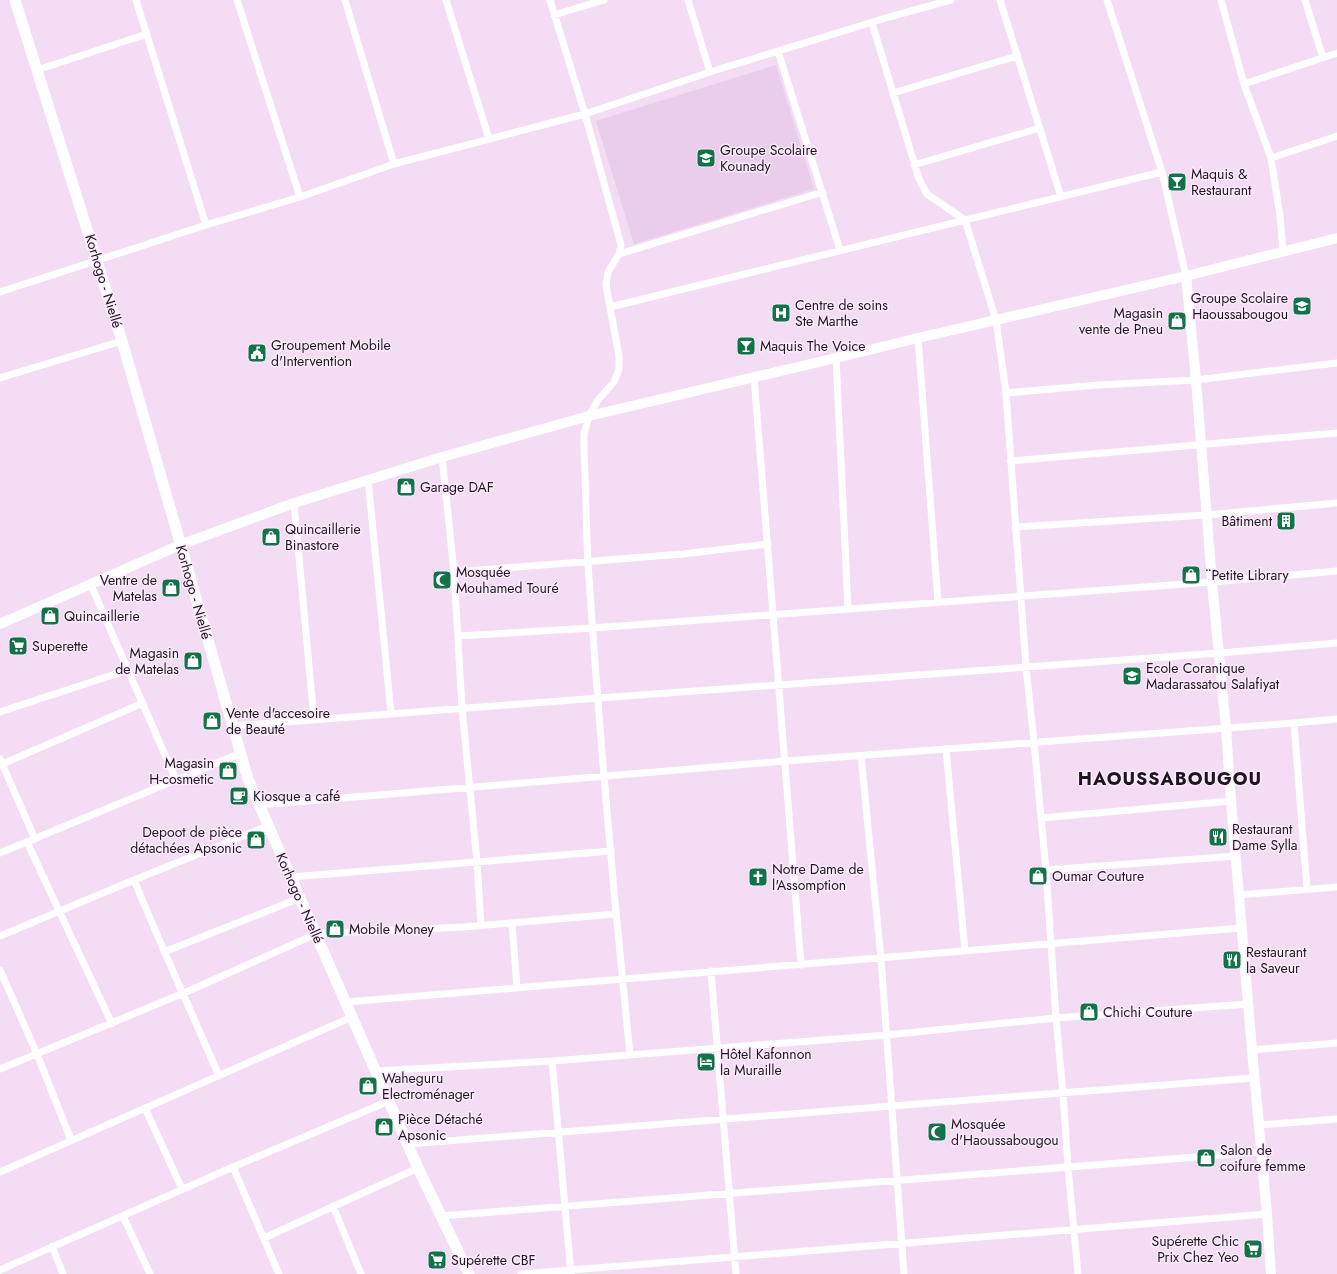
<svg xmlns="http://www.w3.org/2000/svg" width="1337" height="1274" viewBox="0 0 1337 1274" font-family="Jost,sans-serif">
<rect width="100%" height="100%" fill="#f3dcf4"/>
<path fill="#e9cdea" d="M776,65L814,189L634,244L596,121Z"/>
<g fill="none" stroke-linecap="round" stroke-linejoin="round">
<path stroke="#fff" stroke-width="7" d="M136,0L206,225
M237,0L300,197
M345,0L394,164
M446,0L489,139
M550,0L585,114L621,245L619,254L608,272L606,285L619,356V369L614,382L598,400L589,416L584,434V452C586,489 586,527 588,564C599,728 613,891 630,1054
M688,0L710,72
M1000,0L1061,197
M1107,0L1162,172L1186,276
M1221,0L1244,84L1271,158L1280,216L1283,251
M1305,0L1323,58
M554,15L604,0
M872,23L919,179L927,194L965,220L996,320L1006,393L1026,667L1034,742L1046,870L1056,1018L1063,1093L1068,1167L1078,1274
M778,51L840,250
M37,70L147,34
M1244,84L1337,53
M893,93L1017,56
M1271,158L1337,136
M914,165L1040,128
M619,254L823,192
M0,292L206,225L300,197L394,164L585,114L710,72L889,17L951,0
M610,307L1162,172
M918,338L938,602
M836,358L848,608
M754,377L801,965
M0,378L122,341
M1006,393L1098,385L1196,380L1337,363
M442,457L454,572L462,708L477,862L481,925
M1010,461L1337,433
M368,479L391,713
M294,503L314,720
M1015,527L1206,515L1337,503
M454,572L683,554L768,544
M90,583L176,780
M458,636L593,628L1212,582L1337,571
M0,712L128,670
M1294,723L1307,889
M233,726L599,698L1220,653L1337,643
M946,749L965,951
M861,756L881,958L904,1274
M0,759L35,839
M0,765L143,703
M259,805L786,761L1294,723L1337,719
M1041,818L1231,801
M27,842L112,1024
M0,853L241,753
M1046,870L1236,856
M291,877L611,851
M134,880C161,946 191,1011 219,1076
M1239,895L1337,887
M512,923L517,988
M0,936L134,880L268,826
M164,952L300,898
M0,970L37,1054L71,1140
M711,971L736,1274
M346,1002L1241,928
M1252,1050L1337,1043
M552,1061L571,1274
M0,1069L184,993L316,934L464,927L616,914
M376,1071L552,1061L887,1035L1056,1018L1248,1004
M145,1108L182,1189
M1259,1125L1337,1119
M408,1144L892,1106L1254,1078
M233,1167L279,1274
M0,1172L352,1017
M333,1206L361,1274
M123,1216L150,1274
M441,1216L1261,1152
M264,1238L418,1168
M52,1246L63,1274
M0,1270L233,1167L389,1101
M521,1274L1267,1214"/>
<path stroke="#fff" stroke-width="10" d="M1186,276L1196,380L1212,582L1226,728L1231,801L1252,1050L1267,1214L1271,1274
M0,624L180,545L294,503L442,457L589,416L836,358L918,338L1186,276L1337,238"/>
<path stroke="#fff" stroke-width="11" d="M15,0L122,341L248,779L418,1168L469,1274"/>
</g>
<defs>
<symbol id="school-square" viewBox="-11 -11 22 22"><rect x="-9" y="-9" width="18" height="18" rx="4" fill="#127248" stroke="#feebfe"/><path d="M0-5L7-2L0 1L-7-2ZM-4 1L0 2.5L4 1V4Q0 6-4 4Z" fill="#fff"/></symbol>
<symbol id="bar-square" viewBox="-11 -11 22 22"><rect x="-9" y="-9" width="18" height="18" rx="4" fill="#127248" stroke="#feebfe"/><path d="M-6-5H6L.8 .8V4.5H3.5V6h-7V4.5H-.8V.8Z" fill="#fff"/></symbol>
<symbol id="hospital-square" viewBox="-11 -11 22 22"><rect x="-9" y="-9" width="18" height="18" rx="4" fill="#127248" stroke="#feebfe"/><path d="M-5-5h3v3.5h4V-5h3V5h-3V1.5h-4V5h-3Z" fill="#fff"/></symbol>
<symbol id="shop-square" viewBox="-11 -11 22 22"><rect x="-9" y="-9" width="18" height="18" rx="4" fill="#127248" stroke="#feebfe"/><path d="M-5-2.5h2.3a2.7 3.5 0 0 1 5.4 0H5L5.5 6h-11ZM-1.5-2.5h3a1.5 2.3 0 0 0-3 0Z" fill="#fff"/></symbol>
<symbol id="civic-square" viewBox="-11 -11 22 22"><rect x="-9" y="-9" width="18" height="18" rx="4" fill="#127248" stroke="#feebfe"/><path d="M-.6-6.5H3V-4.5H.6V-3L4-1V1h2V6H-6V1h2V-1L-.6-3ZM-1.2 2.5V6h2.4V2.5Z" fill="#fff"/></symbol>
<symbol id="building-square" viewBox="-11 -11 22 22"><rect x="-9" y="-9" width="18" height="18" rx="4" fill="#127248" stroke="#feebfe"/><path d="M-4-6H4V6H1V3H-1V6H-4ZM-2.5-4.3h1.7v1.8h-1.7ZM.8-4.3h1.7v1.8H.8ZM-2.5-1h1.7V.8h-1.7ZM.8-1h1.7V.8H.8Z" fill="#fff"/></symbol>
<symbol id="mosque-square" viewBox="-11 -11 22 22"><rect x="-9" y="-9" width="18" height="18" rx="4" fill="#127248" stroke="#feebfe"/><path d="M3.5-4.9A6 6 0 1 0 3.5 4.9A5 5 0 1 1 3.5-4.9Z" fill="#fff"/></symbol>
<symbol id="supermarket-square" viewBox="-11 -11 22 22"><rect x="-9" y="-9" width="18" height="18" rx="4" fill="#127248" stroke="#feebfe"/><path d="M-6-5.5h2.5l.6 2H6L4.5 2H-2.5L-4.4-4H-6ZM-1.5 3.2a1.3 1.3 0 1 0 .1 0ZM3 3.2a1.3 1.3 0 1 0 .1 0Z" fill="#fff"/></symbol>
<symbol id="cafe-square" viewBox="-11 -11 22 22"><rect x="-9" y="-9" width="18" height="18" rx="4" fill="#127248" stroke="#feebfe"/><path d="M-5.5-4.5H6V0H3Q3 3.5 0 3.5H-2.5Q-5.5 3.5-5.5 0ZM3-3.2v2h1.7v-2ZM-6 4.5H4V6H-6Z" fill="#fff"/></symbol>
<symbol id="restaurant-square" viewBox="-11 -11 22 22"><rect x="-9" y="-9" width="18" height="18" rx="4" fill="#127248" stroke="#feebfe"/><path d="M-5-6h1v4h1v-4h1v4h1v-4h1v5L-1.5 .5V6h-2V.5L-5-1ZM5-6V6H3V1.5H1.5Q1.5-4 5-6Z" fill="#fff"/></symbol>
<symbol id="church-square" viewBox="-11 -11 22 22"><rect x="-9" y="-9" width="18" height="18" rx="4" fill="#127248" stroke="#feebfe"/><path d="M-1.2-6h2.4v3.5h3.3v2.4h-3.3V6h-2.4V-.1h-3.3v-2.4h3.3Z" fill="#fff"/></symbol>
<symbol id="hotel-square" viewBox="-11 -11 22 22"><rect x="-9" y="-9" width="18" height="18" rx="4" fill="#127248" stroke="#feebfe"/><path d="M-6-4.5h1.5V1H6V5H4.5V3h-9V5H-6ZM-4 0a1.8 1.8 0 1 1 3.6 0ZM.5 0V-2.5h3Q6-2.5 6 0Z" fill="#fff"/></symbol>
</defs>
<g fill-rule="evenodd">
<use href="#school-square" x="695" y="147" width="22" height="22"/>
<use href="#bar-square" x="1166" y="171" width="22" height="22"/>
<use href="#school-square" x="1291" y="295" width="22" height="22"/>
<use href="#hospital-square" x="770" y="302" width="22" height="22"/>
<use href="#shop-square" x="1166" y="310" width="22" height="22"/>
<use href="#bar-square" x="735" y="335" width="22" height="22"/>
<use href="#civic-square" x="246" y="342" width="22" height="22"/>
<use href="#shop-square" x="395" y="476" width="22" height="22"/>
<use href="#building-square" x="1275" y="510" width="22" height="22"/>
<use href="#shop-square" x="260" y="526" width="22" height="22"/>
<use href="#shop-square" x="1180" y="564" width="22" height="22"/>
<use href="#mosque-square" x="431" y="569" width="22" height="22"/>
<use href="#shop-square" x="160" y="577" width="22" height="22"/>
<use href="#shop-square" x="39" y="605" width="22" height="22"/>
<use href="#supermarket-square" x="7" y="635" width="22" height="22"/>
<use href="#shop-square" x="182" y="650" width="22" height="22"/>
<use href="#school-square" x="1121" y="665" width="22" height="22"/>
<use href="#shop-square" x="201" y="710" width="22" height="22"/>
<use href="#shop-square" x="217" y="760" width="22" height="22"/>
<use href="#cafe-square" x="228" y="785" width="22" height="22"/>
<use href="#restaurant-square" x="1207" y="826" width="22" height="22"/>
<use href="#shop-square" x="245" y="829" width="22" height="22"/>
<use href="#shop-square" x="1027" y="865" width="22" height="22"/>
<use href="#church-square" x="747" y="866" width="22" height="22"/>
<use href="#shop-square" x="324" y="918" width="22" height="22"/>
<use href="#restaurant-square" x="1221" y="949" width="22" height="22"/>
<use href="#shop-square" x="1078" y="1001" width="22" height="22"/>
<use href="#hotel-square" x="695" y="1051" width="22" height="22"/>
<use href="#shop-square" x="357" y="1075" width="22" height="22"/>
<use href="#shop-square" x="373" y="1116" width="22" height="22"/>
<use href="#mosque-square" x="926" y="1121" width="22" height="22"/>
<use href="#shop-square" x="1195" y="1147" width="22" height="22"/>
<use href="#supermarket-square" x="1242" y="1238" width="22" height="22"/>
<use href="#supermarket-square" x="426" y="1249" width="22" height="22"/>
</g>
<g text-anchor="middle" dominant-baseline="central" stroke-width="3" stroke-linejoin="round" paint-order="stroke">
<g font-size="14" fill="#1e161f" stroke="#feebfe" text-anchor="start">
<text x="720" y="150">Groupe Scolaire<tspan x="720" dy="16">Kounady</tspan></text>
<text x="1191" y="174">Maquis &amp;<tspan x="1191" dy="16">Restaurant</tspan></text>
<text x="1288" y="298" text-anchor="end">Groupe Scolaire<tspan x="1288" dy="16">Haoussabougou</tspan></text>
<text x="795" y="305">Centre de soins<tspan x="795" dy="16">Ste Marthe</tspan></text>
<text x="1163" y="313" text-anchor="end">Magasin<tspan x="1163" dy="16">vente de Pneu</tspan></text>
<text x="271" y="345">Groupement Mobile<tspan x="271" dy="16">d'Intervention</tspan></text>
<text x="760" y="346">Maquis The Voice</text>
<text x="420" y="487">Garage DAF</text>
<text x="1272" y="521" text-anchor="end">Bâtiment</text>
<text x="285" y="529">Quincaillerie<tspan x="285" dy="16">Binastore</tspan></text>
<text x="456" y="572">Mosquée<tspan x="456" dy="16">Mouhamed Touré</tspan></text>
<text x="1205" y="575">¨Petite Library</text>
<text x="157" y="580" text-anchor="end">Ventre de<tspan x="157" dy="16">Matelas</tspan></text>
<text x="64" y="616">Quincaillerie</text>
<text x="32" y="646">Superette</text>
<text x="179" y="653" text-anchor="end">Magasin<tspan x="179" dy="16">de Matelas</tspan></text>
<text x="1146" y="668">Ecole Coranique<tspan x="1146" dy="16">Madarassatou Salafiyat</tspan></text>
<text x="226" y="713">Vente d'accesoire<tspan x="226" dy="16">de Beauté</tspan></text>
<text x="214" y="763" text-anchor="end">Magasin<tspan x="214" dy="16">H-cosmetic</tspan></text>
<text x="253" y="796">Kiosque a café</text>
<text x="1232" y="829">Restaurant<tspan x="1232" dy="16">Dame Sylla</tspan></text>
<text x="242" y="832" text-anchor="end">Depoot de pièce<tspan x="242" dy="16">détachées Apsonic</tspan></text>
<text x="772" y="869">Notre Dame de<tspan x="772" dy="16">l'Assomption</tspan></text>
<text x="1052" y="876">Oumar Couture</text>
<text x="349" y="929">Mobile Money</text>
<text x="1246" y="952">Restaurant<tspan x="1246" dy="16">la Saveur</tspan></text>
<text x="1103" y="1012">Chichi Couture</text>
<text x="720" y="1054">Hôtel Kafonnon<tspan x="720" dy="16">la Muraille</tspan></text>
<text x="382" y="1078">Waheguru<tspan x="382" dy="16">Electroménager</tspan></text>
<text x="398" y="1119">Pièce Détaché<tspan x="398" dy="16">Apsonic</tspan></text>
<text x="951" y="1124">Mosquée<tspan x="951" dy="16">d'Haoussabougou</tspan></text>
<text x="1220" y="1150">Salon de<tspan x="1220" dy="16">coifure femme</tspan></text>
<text x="1239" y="1241" text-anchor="end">Supérette Chic<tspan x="1239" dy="16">Prix Chez Yeo</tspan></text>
<text x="451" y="1260">Supérette CBF</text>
</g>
<g font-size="14" fill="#1e161f" stroke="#feebfe">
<text transform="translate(104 281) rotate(73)">Korhogo - Niellé</text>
<text transform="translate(194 592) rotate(74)">Korhogo - Niellé</text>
<text transform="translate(300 898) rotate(66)">Korhogo - Niellé</text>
</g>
<g font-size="18" font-weight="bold" letter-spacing="1" fill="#1e161f" stroke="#feebfe">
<text x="1170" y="779">HAOUSSABOUGOU</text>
</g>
</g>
</svg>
